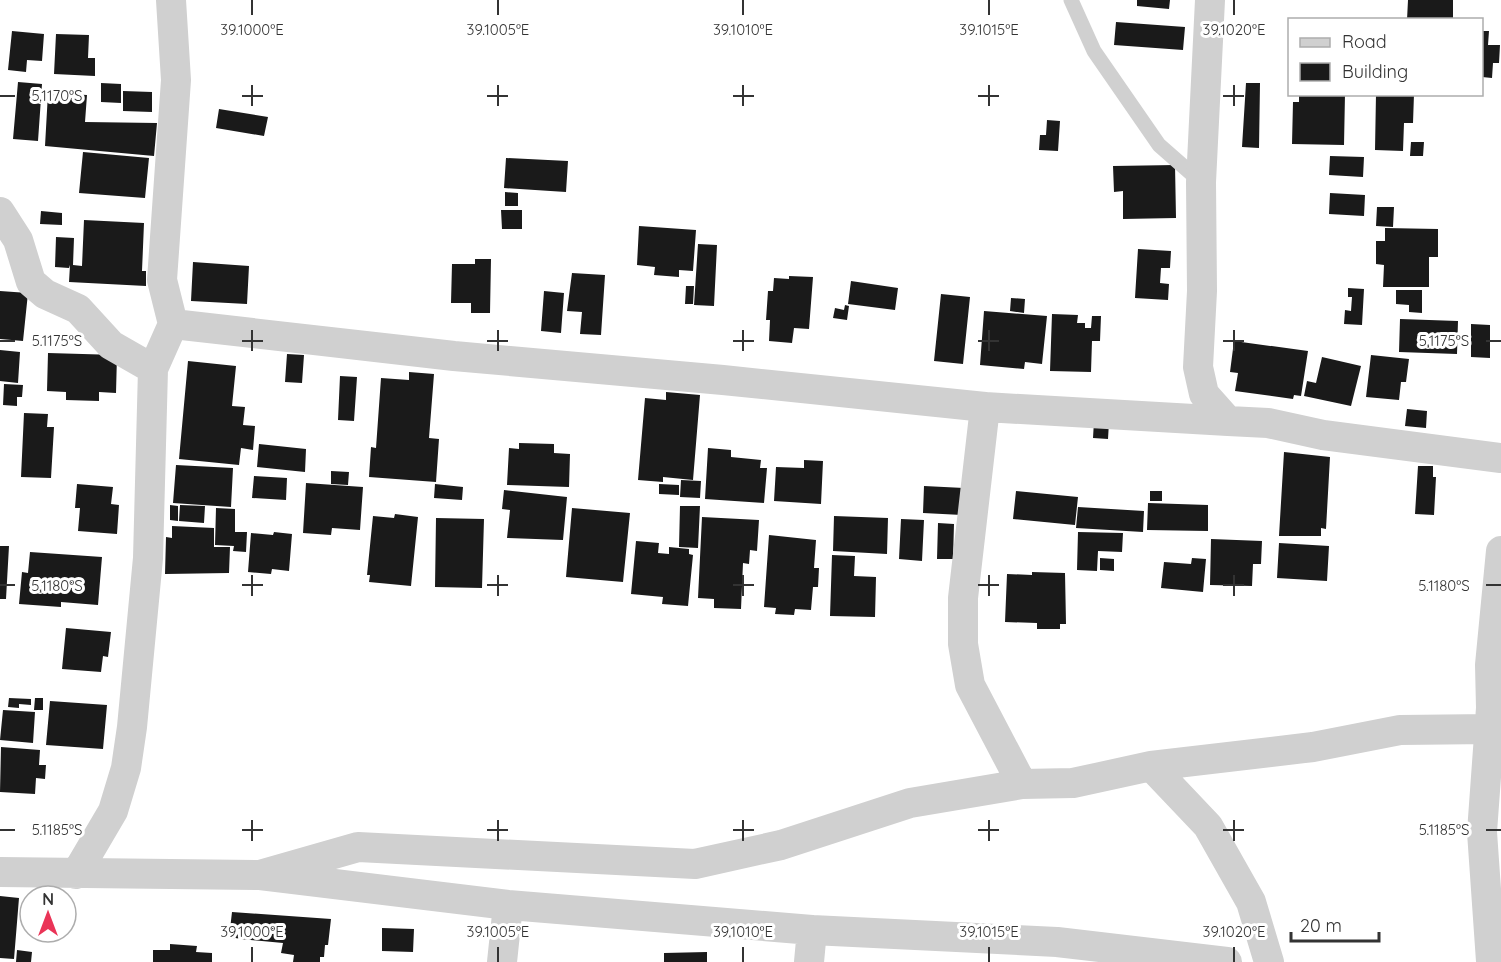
<svg xmlns="http://www.w3.org/2000/svg" width="1501" height="962" viewBox="0 0 1501 962" font-family="Quicksand,sans-serif">
<rect width="100%" height="100%" fill="#fff"/>
<path fill="#1a1a1a" d="M1137,0H1170L1169,9L1137,6Z
M1408,0H1453V20H1407Z
M1116,22L1185,27L1183,50L1114,45Z
M12,31L44,34L42,61L27,60L26,72L8,70Z
M1482,31H1489L1488,45H1500L1499,63H1493L1492,78L1482,77Z
M56,34L89,35L88,58H95V76L54,74Z
M18,82L42,84L38,141L13,139Z
M101,83L121,84V103L101,102Z
M1246,83H1260L1259,148L1242,147Z
M123,91L152,92V112L123,111Z
M48,93L87,95L85,122L157,123L154,156L45,146Z
M1299,94H1345L1344,145L1292,144L1293,102H1299Z
M1376,94H1414L1413,123H1404L1403,151L1375,150Z
M219,109L268,117L264,136L216,128Z
M1047,120L1060,121L1058,151L1039,150L1040,135H1046Z
M1411,142H1424L1423,156H1410Z
M83,152L149,158L145,198L79,193Z
M1330,156L1364,157L1363,177L1329,175Z
M506,158L568,161L566,192L504,188Z
M1175,165L1176,218L1123,219V191L1114,192L1113,166Z
M505,192L518,193V206H505Z
M1330,193L1365,195L1364,216L1329,214Z
M1377,207H1394L1393,227L1376,226Z
M501,210H522V229H502Z
M41,211L62,213V225L40,224Z
M84,220L144,223L142,271H146V286L69,282L70,265L69,268L55,267L56,237L74,238L73,265L82,266Z
M639,226L696,230L693,271L679,270V277L654,275L655,267L637,265Z
M1385,228L1438,229V257H1429V287H1383L1384,265L1376,264V241H1385Z
M698,244L717,245L714,306L694,305Z
M1138,249L1171,251L1170,268H1161L1160,283L1169,284L1168,300L1135,298Z
M475,259H491L490,313H471V303H451L452,264H475Z
M193,262L249,266L247,304L191,301Z
M572,273L605,275L601,335L580,334L582,312L567,311Z
M789,276L813,277L809,329L794,328L792,343L769,341L770,320H766L768,291H773L774,278L789,279Z
M851,281L898,288L895,310L848,304Z
M686,286H694L693,304H685Z
M1348,288L1364,289L1362,325L1344,324L1345,310L1351,311L1352,297H1348Z
M1396,290H1422V313L1409,312V305L1396,304Z
M0,291L28,293L23,341L0,339Z
M544,291L564,293L561,333L541,331Z
M941,294L970,297L963,364L934,361Z
M1011,298L1025,299L1024,313L1010,311Z
M845,305L849,306L847,320L833,318L835,308L844,310Z
M984,311L1047,316L1042,364L1025,362L1024,369L980,365Z
M1052,314L1078,315L1077,323H1085V328H1091L1092,316H1101L1100,341H1092L1091,372L1050,371Z
M1400,319L1458,321L1457,354L1399,352Z
M1471,324L1490,325V358L1471,357Z
M1234,341L1308,351L1301,396L1294,395L1293,399L1235,391L1238,373L1230,372Z
M0,350L20,352L18,383L0,381Z
M48,353L117,355L116,393L99,392V401L66,400V392L47,391Z
M287,354L304,355L302,383L285,382Z
M1371,355L1409,359L1406,382H1401L1399,400L1366,397Z
M1322,357L1361,366L1351,406L1304,396L1307,381L1316,383Z
M188,361L236,366L232,406L245,407L243,425L255,426L253,450L241,448L239,465L179,459Z
M409,372L434,374L429,438L439,439L436,482L369,477L371,447L376,448L381,378L409,380Z
M340,376L357,377L354,421L338,420Z
M4,384L23,385L22,397H17V406L3,405Z
M666,392L700,395L693,480L663,477V482L638,480L645,398L666,400Z
M1407,409L1427,411L1426,428L1405,426Z
M24,413L48,414L47,427H54L51,478L21,477Z
M1094,421L1109,422L1108,439L1093,438Z
M519,443L554,444V453L570,454L569,487L507,485L509,448L519,449Z
M259,444L306,449L305,472L257,467Z
M708,448L731,450V457L761,460L760,468H767L764,503L705,499Z
M1284,452L1330,457L1326,529L1321,528V536H1279Z
M804,460L823,461L821,504L774,501L776,467L804,468Z
M176,465L233,468L231,507L173,503Z
M1418,466H1433V477H1436L1434,515L1415,514Z
M331,471L349,472L348,485L331,484Z
M254,476L287,478L286,500L252,498Z
M681,480L701,481L700,498L680,497Z
M306,483L363,487L360,530L332,528L331,535L303,533Z
M77,484L113,487L111,504L119,505L117,534L78,531L80,508H75Z
M435,484L463,487L462,500L434,498Z
M659,484L679,485V495L659,494Z
M924,486L964,488L962,515L923,513Z
M504,490L567,497L563,540L507,538L510,510L502,509Z
M1016,491L1078,497L1075,525L1013,519Z
M1150,491H1162V501H1150Z
M1148,503L1208,505V531L1147,530Z
M170,505L178,506V521L170,520Z
M180,505L205,506L204,523L179,521Z
M680,506H700L698,548L679,547Z
M1078,507L1144,511L1143,532L1076,528Z
M216,508L235,509V532H247L246,552L233,551L234,546L215,545Z
M572,508L630,513L623,582L566,577Z
M395,514L418,517L411,586L369,582L370,575H367L373,516L394,518Z
M834,516L888,518L887,554L833,551Z
M702,517L759,520L757,551L750,550L749,564L743,563L741,609L714,608V599L698,598Z
M436,518L484,519L482,588L435,587Z
M901,519L924,520L922,561L899,559Z
M938,523L954,524L953,559H937Z
M172,526L214,528V547H230L229,573L165,574L166,537L172,538Z
M274,532L292,534L289,571L272,569L271,574L248,572L251,533L273,535Z
M1078,532L1123,533L1122,552L1098,551L1097,571L1077,570Z
M769,535L816,540L814,568H819L818,587H813L811,610L795,609L794,615L775,614L776,608L764,607Z
M1211,539L1262,541L1261,564H1253L1252,586L1210,585Z
M636,541L659,543L658,553L669,554V547L689,549V554L693,555L688,606L662,604L663,597L631,594Z
M1279,543L1329,546L1327,581L1277,578Z
M0,546H9L6,599H0Z
M30,552L102,557L98,605L61,602V607L19,604L22,572L28,573Z
M832,555L855,556L854,576L876,577L875,617L830,616Z
M1100,558L1114,559V571L1100,570Z
M1192,558L1206,559L1203,592L1161,588L1164,562L1191,564Z
M1032,572L1065,573L1066,624H1060V629H1037V623L1005,622L1007,574L1032,575Z
M66,628L111,632L108,657L103,656L101,672L62,669Z
M9,698L31,699V705L19,704V708L8,707Z
M35,698H43V710H34Z
M50,701L107,705L103,749L46,745Z
M3,710L35,712L33,743L0,740Z
M1,747L40,750L39,765H46L45,779L36,778L35,794L0,792Z
M0,896L19,898L14,959L0,958Z
M232,912L331,919L328,945H325L324,957H320V962H293L294,955L281,953L283,943L229,938Z
M382,928L414,929L413,952L382,951Z
M170,944L197,946L196,952L212,953V962H153V950H170Z
M17,950L32,952L31,962H16Z
M707,952V962H664V953Z"/>
<g fill="none" stroke-linecap="round" stroke-linejoin="round">
<path stroke="#d0d0d0" stroke-width="15" d="M1071,0L1094,51L1159,145L1200,181"/>
<path stroke="#d0d0d0" stroke-width="30" d="M1210,0L1201,182L1202,291L1198,367L1204,394L1228,421L1268,423L1323,435L1501,458
M0,212L18,240L31,282L45,294L78,309L111,345L153,369
M173,324L454,356L723,380L985,407L1228,421
M985,407L963,598V644L970,685L1022,784
M1151,766L1208,826L1251,902L1269,962
M0,872L260,875L508,905L812,930L1057,942L1227,962
M76,874L113,811L126,768L132,727L148,558L153,369L173,324L162,280L176,80L171,0
M260,875L358,847L695,864L781,845L910,803L1022,784L1073,783L1151,766L1313,747L1400,730L1490,729
M1491,961L1482,832L1491,708L1490,665L1501,551
M502,962L508,905
M809,962L812,930"/>
</g>
<path fill="none" stroke="#333" stroke-width="2" d="M252,0V15M498,0V15M743,0V15M989,0V15M1234,0V15M252,85V106M498,85V106M743,85V106M989,85V106M1234,85V106M0,96H15M242,96H263M487,96H508M733,96H754M978,96H999M1223,96H1244M252,330V351M498,330V351M743,330V351M989,330V351M1234,330V351M0,341H15M242,341H263M487,341H508M733,341H754M978,341H999M1223,341H1244M1486,341H1501M252,575V596M498,575V596M743,575V596M989,575V596M1234,575V596M0,585H15M242,585H263M487,585H508M733,585H754M978,585H999M1223,585H1244M1486,585H1501M252,820V841M498,820V841M743,820V841M989,820V841M1234,820V841M0,830H15M242,830H263M487,830H508M733,830H754M978,830H999M1223,830H1244M1486,830H1501M252,947V962M498,947V962M743,947V962M989,947V962M1234,947V962"/>
<g font-size="15" text-anchor="middle" fill="#333" stroke="#fff" stroke-width="6" stroke-linejoin="round" paint-order="stroke">
<text x="252" y="35">39.1000°E</text>
<text x="498" y="35">39.1005°E</text>
<text x="743" y="35">39.1010°E</text>
<text x="989" y="35">39.1015°E</text>
<text x="1234" y="35">39.1020°E</text>
<text x="57" y="101">5.1170°S</text>
<text x="57" y="346">5.1175°S</text>
<text x="1444" y="346">5.1175°S</text>
<text x="57" y="591">5.1180°S</text>
<text x="1444" y="591">5.1180°S</text>
<text x="57" y="835">5.1185°S</text>
<text x="1444" y="835">5.1185°S</text>
<text x="252" y="937">39.1000°E</text>
<text x="498" y="937">39.1005°E</text>
<text x="743" y="937">39.1010°E</text>
<text x="989" y="937">39.1015°E</text>
<text x="1234" y="937">39.1020°E</text>
</g>
<rect x="1288" y="18" width="195" height="78" fill="#ffffff" stroke="#adadad" stroke-width="1.5"/>
<rect x="1300" y="38" width="30" height="9" fill="#d0d0d0" stroke="#adadad" stroke-width="1.5"/>
<text x="1342" y="48" font-size="18" fill="#333333">Road</text>
<rect x="1300" y="63" width="30" height="18" fill="#1a1a1a" stroke="#adadad" stroke-width="1.5"/>
<text x="1342" y="78" font-size="18" fill="#333333">Building</text>
<g transform="translate(48 914)"><circle r="28" fill="#ffffff" stroke="#adadad" stroke-width="1.5"/>
<path d="M0-4.5L10 22L0 15L-10 22Z" fill="#ea3457"/>
<text y="-9" font-size="16" font-weight="bold" text-anchor="middle" fill="#333333">N</text>
</g>
<path d="M1291 932v9h88v-9" fill="none" stroke="#333333" stroke-width="3"/>
<text x="1300" y="932" font-size="18" fill="#333333" stroke="#ffffff" stroke-width="4.5" paint-order="stroke">20 m</text>
</svg>
